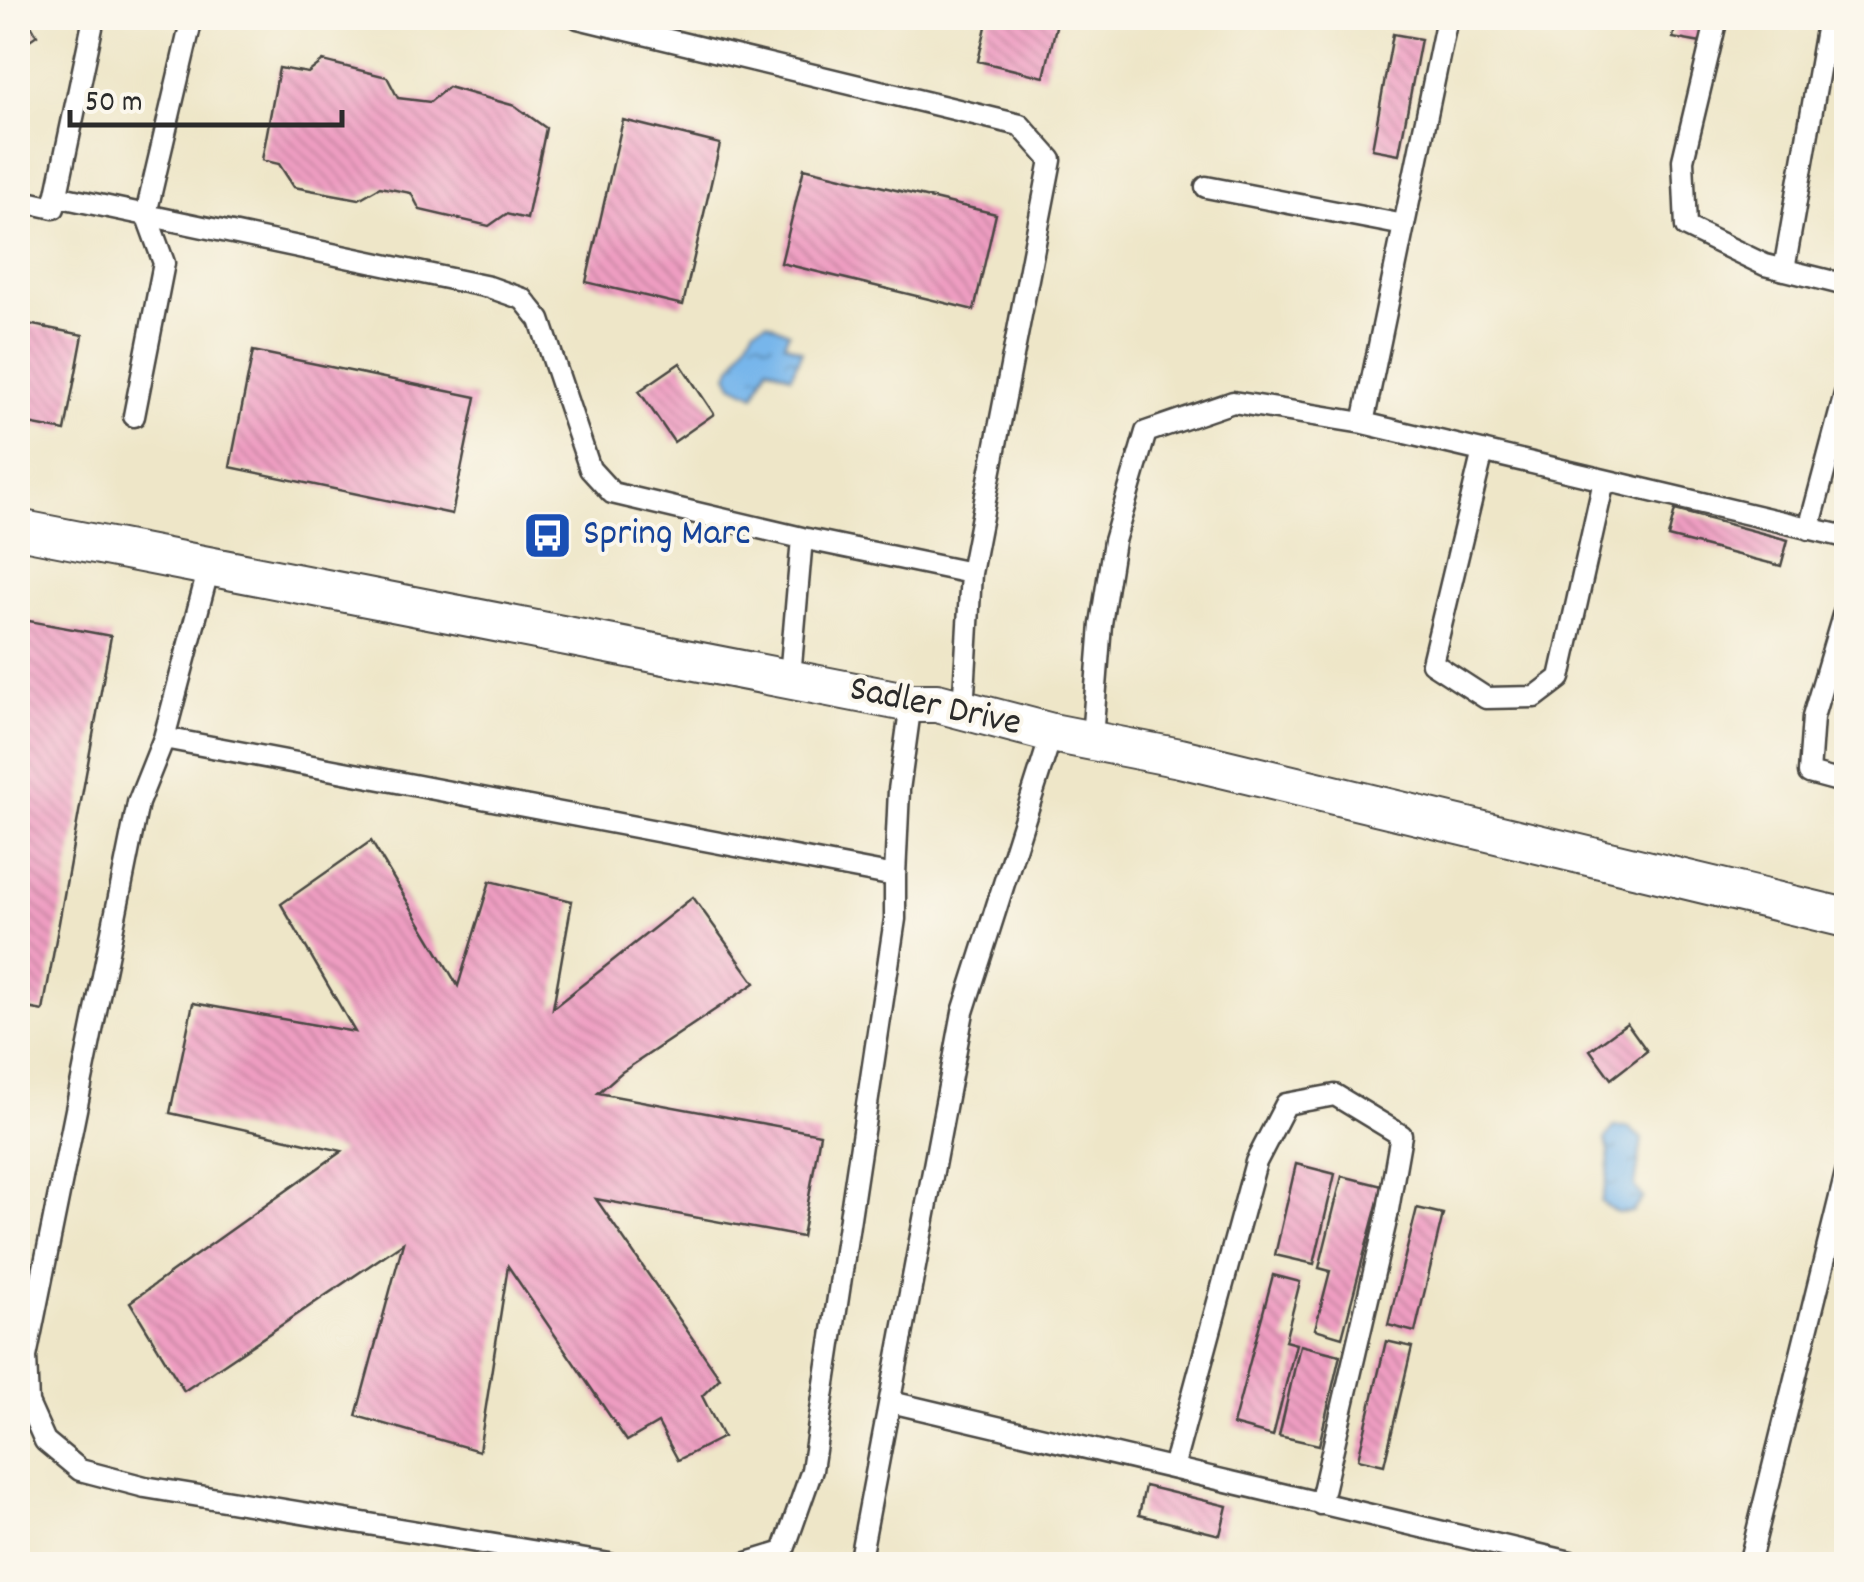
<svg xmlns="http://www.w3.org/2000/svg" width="1864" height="1582" viewBox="0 0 1864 1582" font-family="Dekko,sans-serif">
<defs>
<pattern id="water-ripples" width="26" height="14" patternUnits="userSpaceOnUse" patternTransform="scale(2.5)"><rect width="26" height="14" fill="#77b6eb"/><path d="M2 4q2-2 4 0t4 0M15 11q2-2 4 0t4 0" fill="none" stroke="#6294bf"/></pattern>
<pattern id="building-back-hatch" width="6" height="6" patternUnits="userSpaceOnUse" patternTransform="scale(2.5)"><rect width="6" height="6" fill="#ef9ec2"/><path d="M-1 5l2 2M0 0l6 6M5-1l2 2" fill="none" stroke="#c2819e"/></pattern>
</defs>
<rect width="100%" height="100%" fill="#fbf7ec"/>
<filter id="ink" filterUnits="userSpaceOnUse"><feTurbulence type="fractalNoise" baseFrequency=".01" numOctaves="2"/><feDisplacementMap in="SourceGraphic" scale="20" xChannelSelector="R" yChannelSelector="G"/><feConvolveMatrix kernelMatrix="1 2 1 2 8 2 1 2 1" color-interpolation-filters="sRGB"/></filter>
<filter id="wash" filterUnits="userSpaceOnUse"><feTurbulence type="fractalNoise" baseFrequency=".0048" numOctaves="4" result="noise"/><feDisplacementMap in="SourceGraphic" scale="40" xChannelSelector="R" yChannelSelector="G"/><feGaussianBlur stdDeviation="2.25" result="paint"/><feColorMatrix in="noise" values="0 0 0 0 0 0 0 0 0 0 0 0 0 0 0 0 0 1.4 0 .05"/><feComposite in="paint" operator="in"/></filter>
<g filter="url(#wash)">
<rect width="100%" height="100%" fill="#eee6c8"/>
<path fill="url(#water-ripples)" stroke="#51708b" stroke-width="2.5" d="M767,322L789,332L784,343L802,351L791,376L768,366L755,395L733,384L728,374L755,327Z
M1614,1127H1628L1642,1139L1635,1186L1643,1198L1632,1212L1617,1213L1601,1202C1608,1181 1612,1161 1605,1140Z"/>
<g id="blocks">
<path fill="url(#building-back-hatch)" d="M18,18H27L37,35L18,48Z
M988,18H1058L1044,77L978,61Z
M1677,18H1706L1701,43L1673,38Z
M1393,34L1421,39L1399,154L1372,149Z
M323,61L387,77L398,98L430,102L448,87L515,106L546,128L527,219L506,214L489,226L420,210L411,193L380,187L359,199L294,187L279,164L262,160L279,68L308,73Z
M623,120L720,144L683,305L586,282Z
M804,168L996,214L974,310L781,263Z
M18,322L83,335L65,431L18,422Z
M253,351L476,397L452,514L230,467Z
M680,363L714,414L674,442L639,391Z
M1675,510L1788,540L1781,566L1668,537Z
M18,619L111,636L43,1011L18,1006Z
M371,841L458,986L490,881L572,901L553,1008L693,897L755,983L622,1072L598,1093L820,1134L802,1237L596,1199L720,1378L702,1396L723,1437L678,1460L658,1423L627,1441L508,1266L479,1451L356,1416L403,1243L184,1391L130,1302L342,1151L170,1113L193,1003L355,1032L281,904Z
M1627,1023L1647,1051L1611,1079L1590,1050Z
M1296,1164L1335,1174L1314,1264L1275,1255Z
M1342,1176L1382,1186L1342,1337L1315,1329L1330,1271L1319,1268Z
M1417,1208L1443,1214L1415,1332L1388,1325Z
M1273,1275L1300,1282L1285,1341L1296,1344L1273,1436L1233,1425Z
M1386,1341L1412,1347L1384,1465L1358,1459Z
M1300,1345L1340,1355L1319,1445L1279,1436Z
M1145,1486L1227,1506L1220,1535L1139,1515Z"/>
</g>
</g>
<g filter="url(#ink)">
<use href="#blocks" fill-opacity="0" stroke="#484743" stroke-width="2.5"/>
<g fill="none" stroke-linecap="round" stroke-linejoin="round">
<defs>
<path id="service" d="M578,18L1020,125L1051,160L971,573L963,711
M1447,18L1363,423L1846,537
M1717,18L1683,160L1686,227L1765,265L1846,285
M1206,187L1404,225
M56,196L489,287L523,299L540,320L590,469L612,493L802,538L790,677
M18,200L54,208L94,18
M1784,270L1828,18
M134,416L164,263L146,214L192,18
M1483,451L1432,663L1486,698L1535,697L1560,678L1604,481
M1809,529L1846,390
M802,538L971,573
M210,564L164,738L895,876L899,790L911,703
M1846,605L1813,717L1809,773L1846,783
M164,738L138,803L26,1357L28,1403L45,1441L80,1470L145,1487L610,1564
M1092,738L1101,624L1114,541L1146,432L1233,402L1363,423
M891,1402L1579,1564
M1173,1468L1256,1162L1286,1104L1335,1095L1401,1135L1386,1221L1320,1504
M744,1564L783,1552L812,1470L895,919V876
M859,1564L963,1012L1052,733
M1749,1564L1846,1173"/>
<path id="minor" d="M18,529L911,703H937L1052,733L1180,758L1846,918"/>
</defs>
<use href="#service" stroke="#484743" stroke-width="25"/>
<use href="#minor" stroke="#484743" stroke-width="42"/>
<use href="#service" stroke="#fff" stroke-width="20"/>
<use href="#minor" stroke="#fff" stroke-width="38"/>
</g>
</g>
<defs>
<symbol id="bus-square" viewBox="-11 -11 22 22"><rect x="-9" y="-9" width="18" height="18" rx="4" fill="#1a4fb4" stroke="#fbf7ec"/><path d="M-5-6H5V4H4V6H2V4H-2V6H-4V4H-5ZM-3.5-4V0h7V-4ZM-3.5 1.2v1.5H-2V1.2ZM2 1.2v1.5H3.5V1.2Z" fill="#fff"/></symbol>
</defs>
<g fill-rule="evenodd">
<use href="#bus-square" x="520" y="508" width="55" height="55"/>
</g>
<g text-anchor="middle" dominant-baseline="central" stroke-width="8" stroke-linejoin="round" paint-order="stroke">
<g font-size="38" fill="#164399" stroke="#fbf7ec" text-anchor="start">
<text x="583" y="535">Spring Marc</text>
</g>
<g font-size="38" fill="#2b2b2b" stroke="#fbf7ec">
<text transform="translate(935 708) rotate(12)">Sadler Drive</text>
</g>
</g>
<rect width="1864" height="1582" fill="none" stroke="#fbf7ec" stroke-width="60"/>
<path d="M70 110v15h272v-15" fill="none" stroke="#2b2b2b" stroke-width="5"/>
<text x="85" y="110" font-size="30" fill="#2b2b2b" stroke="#fbf7ec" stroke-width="8" paint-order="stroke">50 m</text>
</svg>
